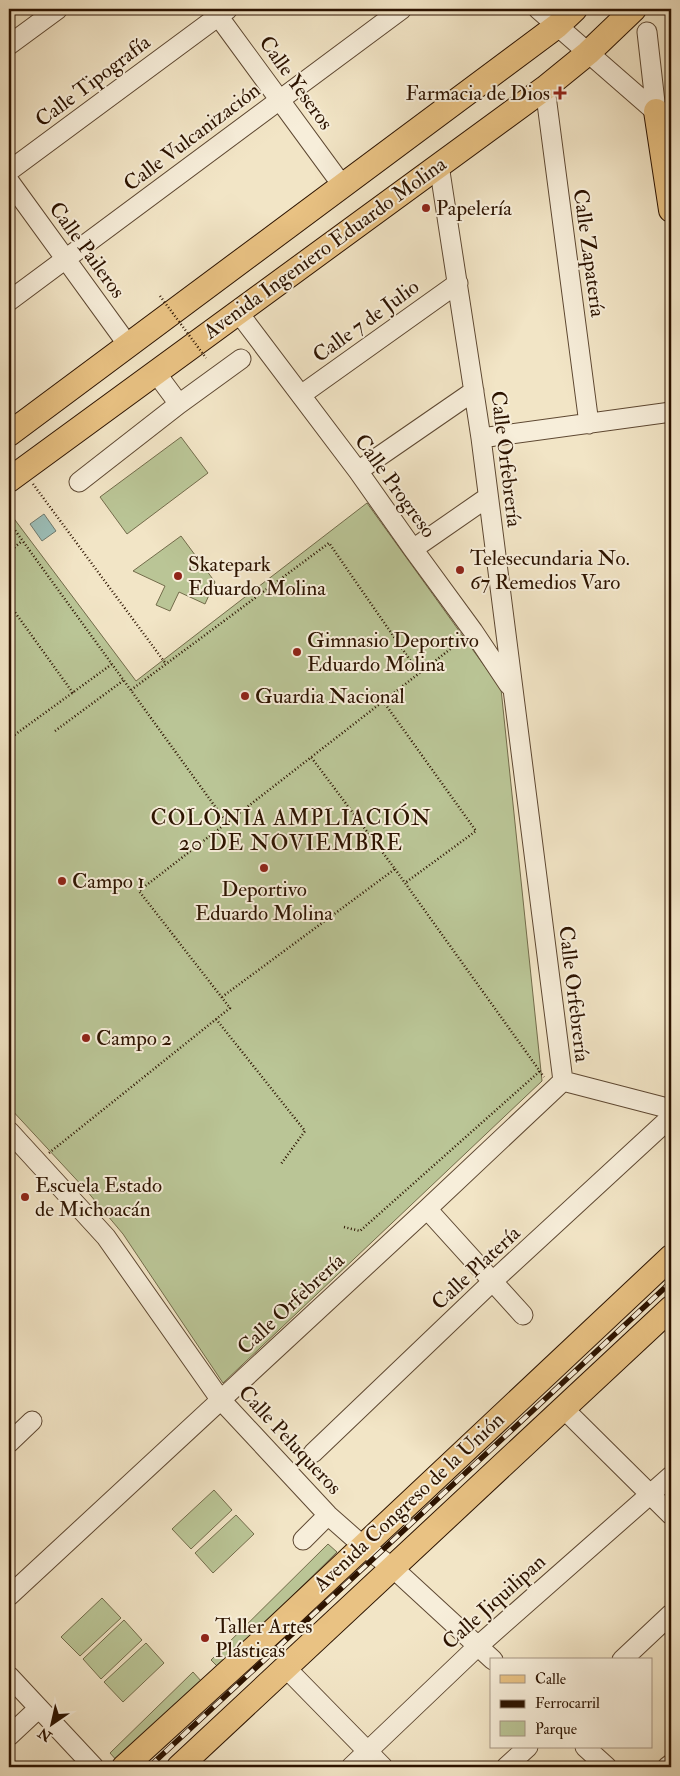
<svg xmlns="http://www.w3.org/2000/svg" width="680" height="1776" viewBox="0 0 680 1776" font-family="'IM FELL Double Pica',serif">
<rect width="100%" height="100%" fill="#f2e5c6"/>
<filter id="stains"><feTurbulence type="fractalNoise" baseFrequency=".004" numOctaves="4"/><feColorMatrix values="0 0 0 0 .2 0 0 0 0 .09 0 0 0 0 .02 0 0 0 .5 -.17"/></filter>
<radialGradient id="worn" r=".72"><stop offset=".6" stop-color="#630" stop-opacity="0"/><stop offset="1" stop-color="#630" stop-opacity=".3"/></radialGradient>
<path fill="#bac596" stroke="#736c4b" d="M181,437L208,473L127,534L100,497Z
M367,503L501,689L542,1081L223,1383L123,1234L86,1190L9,1107V966L11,964L9,960V512L136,681Z
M181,536L215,582L205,604L179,592L170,611L156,605L165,586L133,571Z
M214,1490L232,1510L191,1549L172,1529Z
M236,1515L254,1534L213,1573L195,1553Z
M328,1544L337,1552L219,1668L211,1660Z
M102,1598L121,1618L80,1656L61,1637Z
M124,1620L142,1640L101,1679L83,1659Z
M146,1643L164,1663L123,1702L104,1682Z
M193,1672L202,1682L118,1762L110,1753Z"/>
<path fill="#9cbfb9" stroke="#6f7a6f" d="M44,514L56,531L42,541L30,524Z"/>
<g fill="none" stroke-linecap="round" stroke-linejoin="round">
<defs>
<path id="minor" d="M213,9L342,185
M538,9L671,125
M647,32L656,111
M9,45L58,9
M545,88L589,424
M439,165L481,438L563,1081
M9,171L228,9
M9,181L128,345
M9,301L402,9
M238,312L358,471L413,549L473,631L509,685
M301,395L458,283
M179,404L241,359
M481,438L671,412
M358,471L474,391
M79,482L179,404L156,373
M413,549L488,497
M563,1081L671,1109
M9,1131L106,1237L220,1399L328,1515L363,1546L393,1568L493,1660
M427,1209L523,1315
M564,1409L671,1515
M9,1443L32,1421
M313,1453L493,1281L671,1117
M303,1540L328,1515
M9,1596L427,1209L563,1081
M622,1660L671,1614
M286,1668L383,1767
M9,1676L94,1767
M9,1736L39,1708
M585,1747L607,1767
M351,1767L478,1646L671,1476
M506,1767L528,1747
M667,1767L671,1764"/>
<path id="major" d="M656,111L671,210
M9,434L557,26L575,9
M9,480L545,88L588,53L634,9
M124,1767L273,1631L671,1257
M179,1767L671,1308"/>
</defs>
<use href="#minor" stroke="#5e4832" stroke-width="21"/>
<use href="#major" stroke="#2c1300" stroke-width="26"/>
<path stroke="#2c1300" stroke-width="2.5" stroke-dasharray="1 2.5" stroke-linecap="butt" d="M33,484L166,664
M9,522L227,823
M9,552L22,541
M9,604L73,693
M131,690L329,543L419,673
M383,701L476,831L405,883
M55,731L124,680
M9,739L112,664
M395,869L544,1077
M222,997L395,869L311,757
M216,1019L305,1131L281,1164
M49,1153L230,1008L139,891L462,640
M344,1227L360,1231L540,1071"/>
<use href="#minor" stroke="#f7eeda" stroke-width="19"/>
<use href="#major" stroke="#e9c283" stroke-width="24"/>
<defs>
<path id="rail" d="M149,1767L671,1282"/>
</defs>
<use href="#rail" stroke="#2c1300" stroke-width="5.5"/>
<use href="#rail" stroke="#f7eeda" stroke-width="4" stroke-dasharray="11" stroke-linecap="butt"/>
<path stroke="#2c1300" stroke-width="2.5" stroke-dasharray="1 2.5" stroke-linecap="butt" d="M160,296L206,358"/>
</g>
<g fill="#8f2418" stroke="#f7eeda" stroke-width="2">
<path d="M557.5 85.5h5v5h5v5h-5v5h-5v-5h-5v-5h5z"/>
<circle cx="426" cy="208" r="5"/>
<circle cx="460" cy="570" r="5"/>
<circle cx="178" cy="576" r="5"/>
<circle cx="297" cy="652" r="5"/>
<circle cx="245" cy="696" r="5"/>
<circle cx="264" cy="868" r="5"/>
<circle cx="62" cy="881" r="5"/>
<circle cx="86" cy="1038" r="5"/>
<circle cx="25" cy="1197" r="5"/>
<circle cx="205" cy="1638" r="5"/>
</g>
<g text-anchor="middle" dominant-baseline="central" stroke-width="4" stroke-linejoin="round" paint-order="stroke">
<g font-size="21" fill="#2c1300" stroke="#f7eeda">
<text transform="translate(93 81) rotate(-37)">Calle Tipografía</text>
<text transform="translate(296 83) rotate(54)">Calle Yeseros</text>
<text transform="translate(192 137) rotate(-37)">Calle Vulcanización</text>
<text transform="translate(325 248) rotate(-36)">Avenida Ingeniero Eduardo Molina</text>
<text transform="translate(87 250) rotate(54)">Calle Paileros</text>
<text transform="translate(589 253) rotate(82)">Calle Zapatería</text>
<text transform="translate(366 321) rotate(-36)">Calle 7 de Julio</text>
<text transform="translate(506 459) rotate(83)">Calle Orfebrería</text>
<text transform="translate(395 486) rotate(54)">Calle Progreso</text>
<text transform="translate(574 994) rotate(83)">Calle Orfebrería</text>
<text transform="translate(476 1268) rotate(-43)">Calle Platería</text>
<text transform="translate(291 1304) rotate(-43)">Calle Orfebrería</text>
<text transform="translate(290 1440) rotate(47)">Calle Peluqueros</text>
<text transform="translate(409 1502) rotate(-43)">Avenida Congreso de la Unión</text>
<text transform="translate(494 1602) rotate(-42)">Calle Jiquilipan</text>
</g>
<g font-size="21" fill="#2c1300" stroke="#f7eeda" text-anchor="start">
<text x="550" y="93" text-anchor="end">Farmacia de Dios</text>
<text x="436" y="208">Papelería</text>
<text x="470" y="558">Telesecundaria No.<tspan x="470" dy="24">67 Remedios Varo</tspan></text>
<text x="188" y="564">Skatepark<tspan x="188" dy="24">Eduardo Molina</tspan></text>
<text x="307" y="640">Gimnasio Deportivo<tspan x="307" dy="24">Eduardo Molina</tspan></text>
<text x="255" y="696">Guardia Nacional</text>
<text x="72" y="881">Campo 1</text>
<text x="264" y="889" text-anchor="middle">Deportivo<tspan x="264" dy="24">Eduardo Molina</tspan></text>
<text x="96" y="1038">Campo 2</text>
<text x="35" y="1185">Escuela Estado<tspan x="35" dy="24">de Michoacán</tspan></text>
<text x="215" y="1626">Taller Artes<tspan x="215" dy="24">Plásticas</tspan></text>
</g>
<g font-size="22" letter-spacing="1" fill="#2c1300" stroke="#f7eeda">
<text x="291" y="818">COLONIA AMPLIACIÓN<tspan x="291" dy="25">20 DE NOVIEMBRE</tspan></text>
</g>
</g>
<rect width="680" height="1776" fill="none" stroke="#f2e5c6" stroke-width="30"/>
<rect x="10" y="10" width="660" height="1756" fill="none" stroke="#2c1300" stroke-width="2.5"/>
<rect x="15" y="15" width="650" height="1746" fill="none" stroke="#2c1300"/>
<rect x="490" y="1658" width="162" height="90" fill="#f7eeda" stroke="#a69683"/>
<rect x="500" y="1675" width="25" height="8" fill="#e9c283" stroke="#a69683"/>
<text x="535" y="1684" font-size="15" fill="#2c1300">Calle</text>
<rect x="500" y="1700" width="25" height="8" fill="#2c1300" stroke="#a69683"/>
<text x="535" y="1708" font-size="15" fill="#2c1300">Ferrocarril</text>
<rect x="500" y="1721" width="25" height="15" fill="#bac596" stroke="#a69683"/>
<text x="535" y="1734" font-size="15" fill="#2c1300">Parque</text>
<g transform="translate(52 1724) rotate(214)" stroke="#f7eeda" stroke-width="4" paint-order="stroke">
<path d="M0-4L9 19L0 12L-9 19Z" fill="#2c1300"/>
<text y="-8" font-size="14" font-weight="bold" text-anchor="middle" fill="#2c1300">N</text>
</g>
<rect width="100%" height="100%" filter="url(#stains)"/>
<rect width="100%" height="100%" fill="url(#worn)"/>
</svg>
